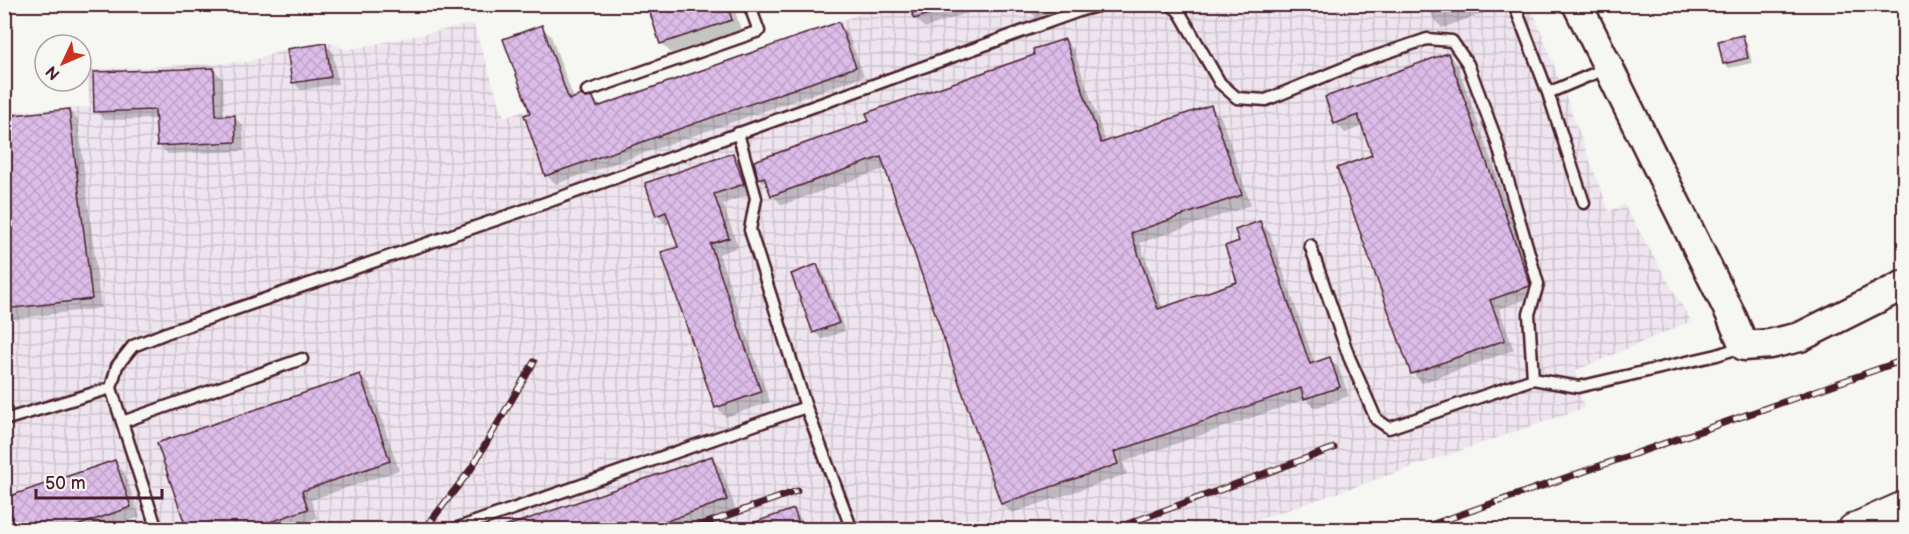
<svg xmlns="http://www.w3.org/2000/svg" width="1909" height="534" viewBox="0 0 1909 534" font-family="'Balsamiq Sans',sans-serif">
<defs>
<pattern id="industrial-grid" width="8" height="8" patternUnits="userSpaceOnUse" patternTransform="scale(1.5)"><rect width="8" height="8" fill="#eee5ef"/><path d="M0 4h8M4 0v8" fill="none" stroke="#cec4cd"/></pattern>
<pattern id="building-cross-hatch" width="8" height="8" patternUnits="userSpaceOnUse" patternTransform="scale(1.5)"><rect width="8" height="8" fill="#dcbce8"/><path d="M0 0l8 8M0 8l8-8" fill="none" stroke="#bea1c7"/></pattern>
</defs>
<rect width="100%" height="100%" fill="#f6f6f2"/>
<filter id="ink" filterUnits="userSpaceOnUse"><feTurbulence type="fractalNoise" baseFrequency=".0167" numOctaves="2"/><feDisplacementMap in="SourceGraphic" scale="12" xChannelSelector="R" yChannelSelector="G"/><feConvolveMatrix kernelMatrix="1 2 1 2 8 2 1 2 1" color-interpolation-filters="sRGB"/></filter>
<g filter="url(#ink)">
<path fill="url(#industrial-grid)" d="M886,5H1531L1609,211L1624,205L1691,321L1575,371L1584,408L1232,529L5,530V112L90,107L87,70L248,62L284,50L332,43L346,50L473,24L504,117L592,89L598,105Z"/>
<path fill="#0003" d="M648,4H733L741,30L671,53L661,43Z
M910,4H993L925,28L915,18Z
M1025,4H1100L1081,11L1074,5L1036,18Z
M1428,4H1481L1484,13L1442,28L1433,18Z
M839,24L848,34L864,76L556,184L546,175L532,114L542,27L551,36L574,99L593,98L601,107Z
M1742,37L1747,42L1752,63L1729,68L1724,63Z
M1064,40L1074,50L1106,143L1211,107L1221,117L1251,205L1140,243L1163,309L1239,283L1240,242L1260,223L1270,233L1315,364L1330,359L1339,369L1349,396L1315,408L1306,399L1123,462L1127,474L1012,513L1002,504L887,168L782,205L772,195L770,188L760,178L871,122L1036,56Z
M325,45L333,52L338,84L301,90L293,82Z
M1447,55L1457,64L1539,295L1499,309L1514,350L1422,383L1413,373L1374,156L1363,126L1345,133L1336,123Z
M214,70L223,79L224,117H234L243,126L244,151L168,154L159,145L157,119L105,120L96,111Z
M68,110L78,120L101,308L13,319L4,310V118Z
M733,155L743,164L753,193L723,204L738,247L719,254L770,402L726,417L716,407L680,248L671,223L667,225L657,215Z
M816,266L824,274L845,331L822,339L814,332Z
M360,376L370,385L399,470L311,500L317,518L284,530H188Z
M711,458L721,468L736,510L678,530H502Z
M114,462L124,472L140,517L102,530H4Z
M793,511L803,521L806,530H738Z
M366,522L374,530H342Z"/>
<path fill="url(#building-cross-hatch)" stroke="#4a1f2b" stroke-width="1.5" d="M647,4H727L732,20L660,44Z
M909,4H949L950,7L914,19Z
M839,22L856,67L545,176L524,115L530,113L503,39L542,25L569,100L581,95L586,98L593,97L597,107Z
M1743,35L1748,58L1723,64L1718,41Z
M1065,39L1101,143L1211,105L1242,195L1131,233L1158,309L1237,282L1225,246L1239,241L1235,230L1260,221L1310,364L1330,357L1340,387L1304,399L1301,388L1114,452L1118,464L1001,504L881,157L771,196L764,177L758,179L754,161L869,121L866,113L1034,55L1033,49Z
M326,43L331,77L292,83L287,49Z
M1448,53L1530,284V286L1490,300L1505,340L1411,374L1337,168L1372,155L1358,115L1334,124L1325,97Z
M214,68L216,116L235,115L236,142L157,146L155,110L94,112L93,72Z
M69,109L92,299L4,309V116Z
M733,153L744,184L714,194L729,238L710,244L761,392L715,408L661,252L678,247L666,212L656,216L645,183Z
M817,264L839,323L813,333L791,274Z
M360,374L390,461L302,491L308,509L247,530H187L157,443Z
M712,456L727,500L641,530H504V527Z
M115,460L131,507L65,530H4V498Z
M794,509L801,530H741L740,527Z"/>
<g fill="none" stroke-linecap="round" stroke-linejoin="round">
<defs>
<path id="service" d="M1171,4L1180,13L1220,83L1237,98L1266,100L1359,62L1427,39L1452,41L1468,64L1496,139L1538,284L1529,314L1533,379
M1406,4V5
M1514,4L1548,93L1584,203
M587,91L759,31L749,4
M1548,93L1607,68
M1310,245L1349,357L1376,419L1389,428L1533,379L1578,387L1717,355L1744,346
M806,407L852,530
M4,420L111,388
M122,422L302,359
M157,530L111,388L117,366L133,346L166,333L545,203L1082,10L1105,4
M452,530L806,407L750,230L756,198L738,133"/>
<path id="secondary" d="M1577,4L1730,313L1744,346L1770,344L1800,337L1904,285"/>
<path id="primary" d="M1854,530L1904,508"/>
</defs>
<use href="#service" stroke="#4a1f2b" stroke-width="15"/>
<use href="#secondary" stroke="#4a1f2b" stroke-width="33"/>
<use href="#primary" stroke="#4a1f2b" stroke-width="36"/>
<use href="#service" stroke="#f6f6f2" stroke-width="10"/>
<use href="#secondary" stroke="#f6f6f2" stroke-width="28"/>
<use href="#primary" stroke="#f6f6f2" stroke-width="32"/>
<defs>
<path id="rail" d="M424,530L471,469L534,362
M687,530L797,491
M1111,530L1334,448
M1416,530L1904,360"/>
</defs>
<use href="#rail" stroke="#4a1f2b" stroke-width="7"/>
<use href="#rail" stroke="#f6f6f2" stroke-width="4.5" stroke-dasharray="14" stroke-linecap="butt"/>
</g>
</g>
<rect width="1909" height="534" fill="none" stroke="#f6f6f2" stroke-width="24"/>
<rect x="12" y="12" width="1885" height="510" fill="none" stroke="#4a1f2b" stroke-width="2" filter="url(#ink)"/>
<g transform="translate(63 63) rotate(226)"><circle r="28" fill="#f6f6f2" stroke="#b1a0a2" stroke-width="1.5"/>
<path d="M0-4.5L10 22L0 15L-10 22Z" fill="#c8321e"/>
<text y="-9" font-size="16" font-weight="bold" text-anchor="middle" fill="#4a1f2b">N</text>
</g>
<path d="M36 489v9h126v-9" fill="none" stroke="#4a1f2b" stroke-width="3"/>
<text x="45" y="489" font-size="18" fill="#4a1f2b" stroke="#f6f6f2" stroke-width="4.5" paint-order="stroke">50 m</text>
</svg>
